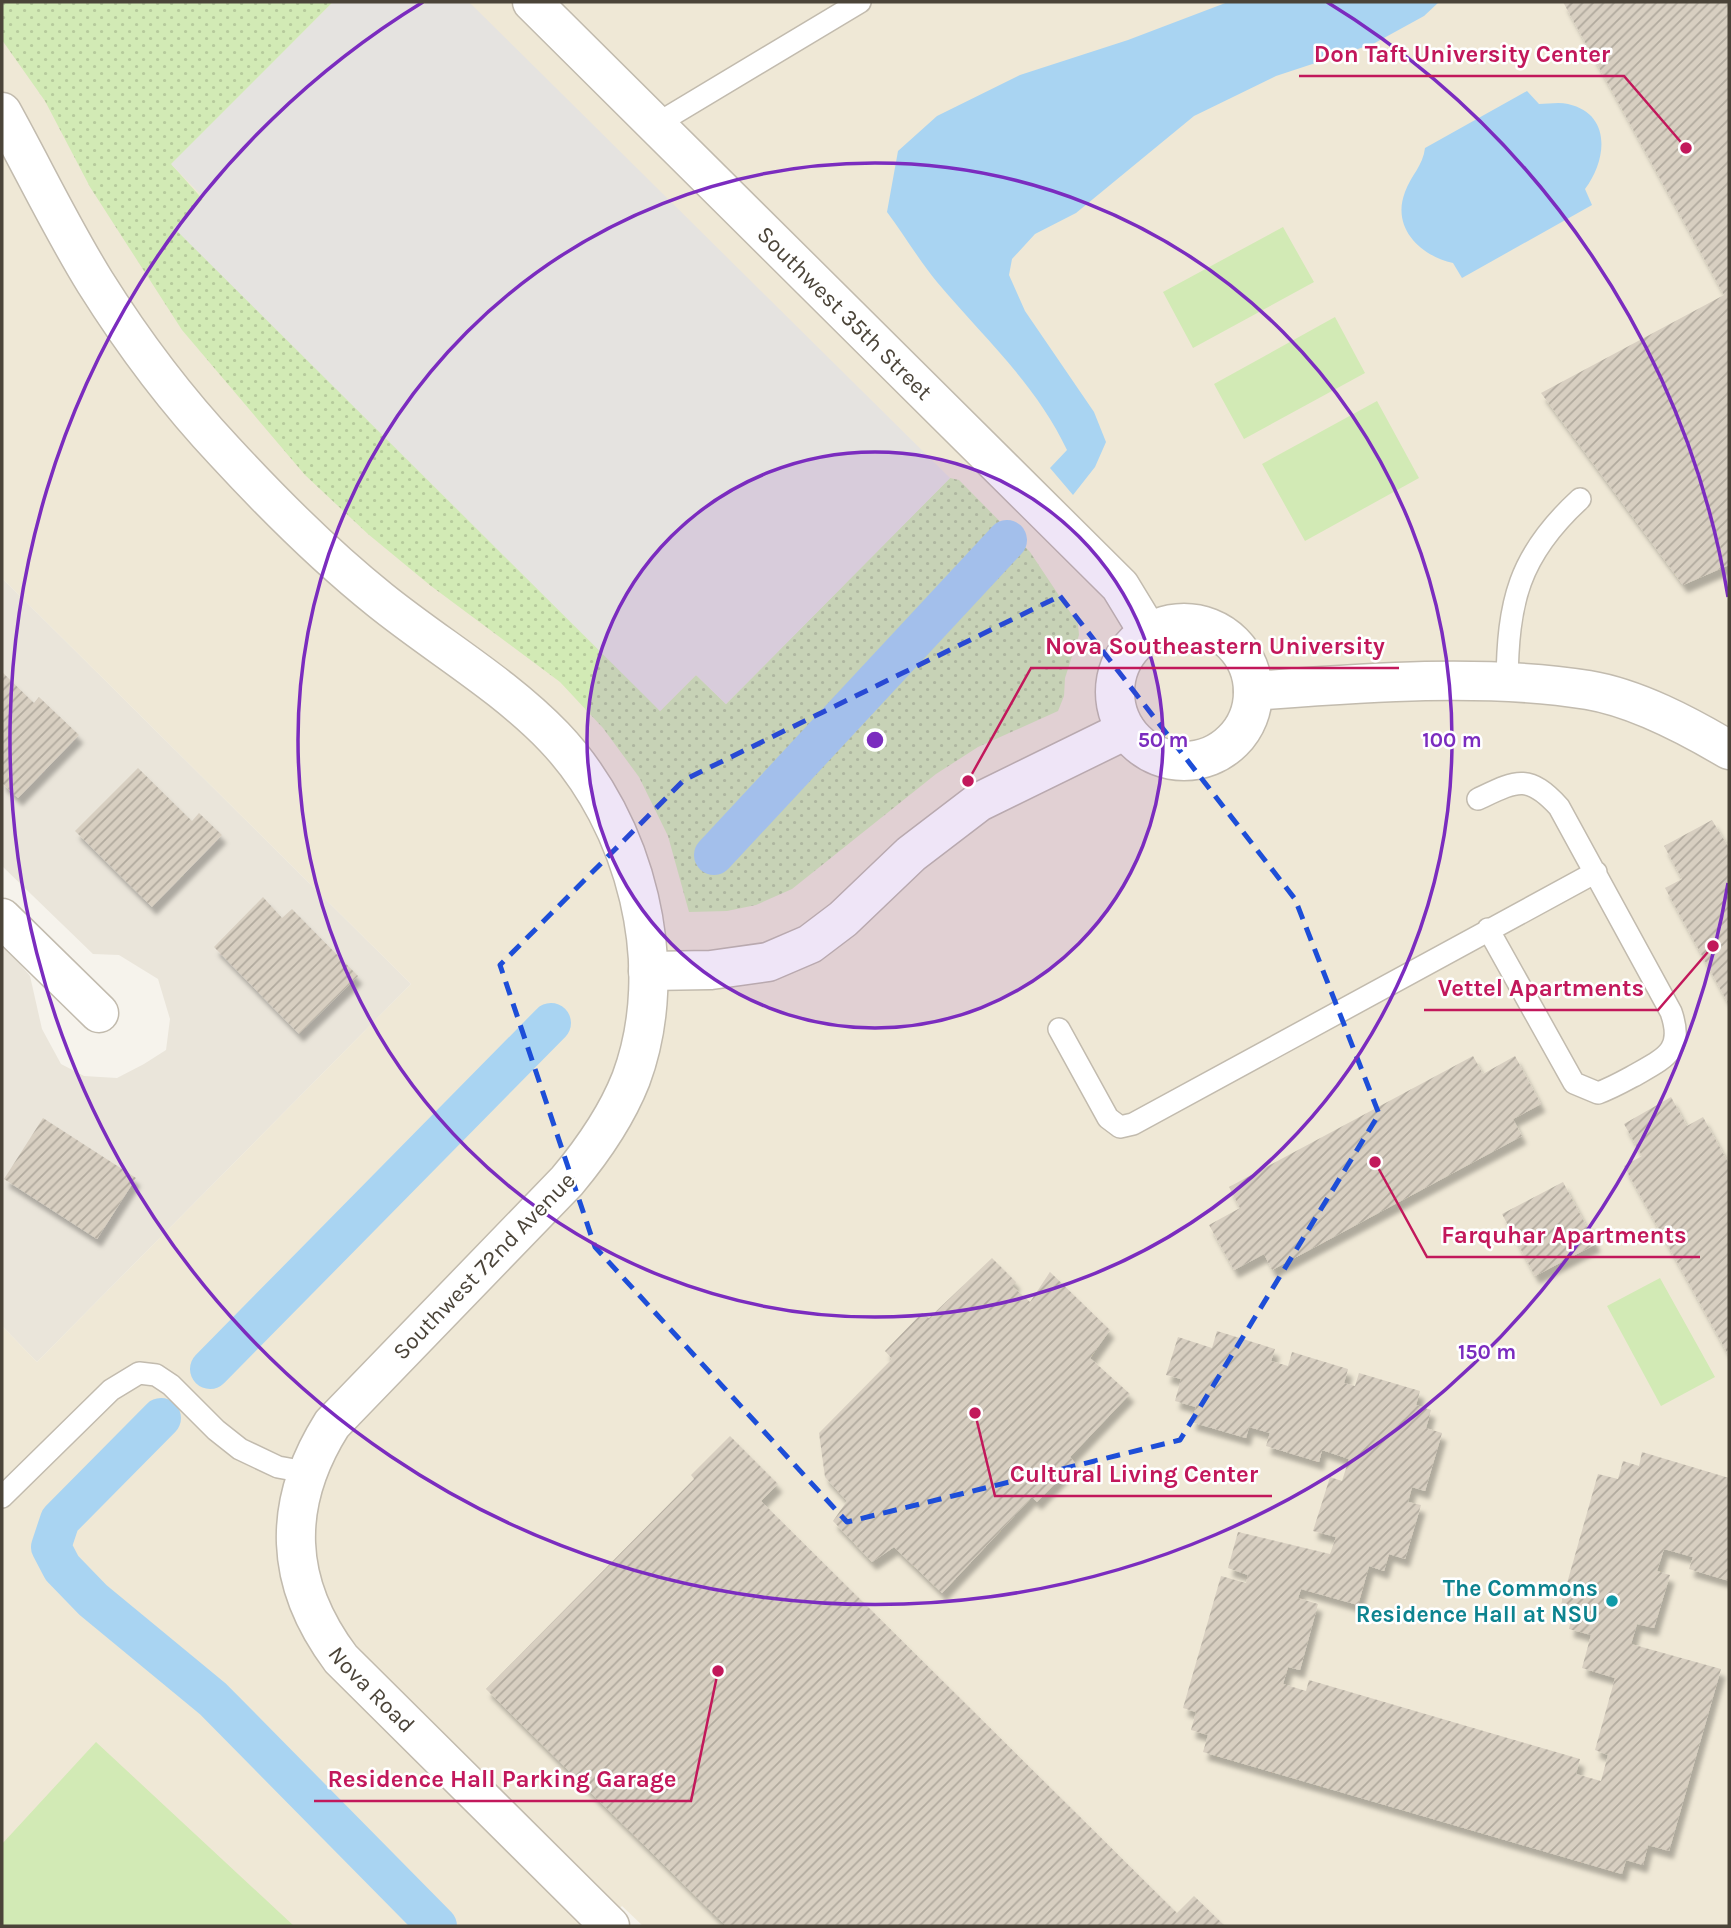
<svg xmlns="http://www.w3.org/2000/svg" width="1731" height="1928" viewBox="0 0 1731 1928" font-family="Karla,sans-serif">
<defs>
<pattern id="grass-dots" width="8" height="8" patternUnits="userSpaceOnUse" patternTransform="scale(1.75)"><rect width="8" height="8" fill="#d2eab5"/><path d="M2 2h.1M6 6h.1" fill="none" stroke="#b6ca9c" stroke-width="1.8" stroke-linecap="round"/></pattern>
<pattern id="building-hatch" width="6" height="6" patternUnits="userSpaceOnUse" patternTransform="scale(1.75)"><rect width="6" height="6" fill="#d8cfc1"/><path d="M-1 1l2-2M0 6l6-6M5 7l2-2" fill="none" stroke="#b1aa9e"/></pattern>
<filter id="shadow"><feDropShadow dx="4.5" dy="8" stdDeviation="2" flood-color="#0004"/></filter>
</defs>
<rect width="100%" height="100%" fill="#f6f3ec"/>
<path fill="#eae5da" d="M2,578L411,984L37,1362L2,1326V943L30,976L42,1029L61,1064L84,1076L117,1078L144,1064L166,1050L170,1019L158,979L119,955L93,954L2,866Z"/>
<path fill="#efe8d6" d="M2,2H1729V1926H643L622,1906L601,1926H2V1326L37,1362L411,984L2,578Z"/>
<path fill="url(#grass-dots)" d="M2,2H333L172,165L660,711L696,675L726,704L950,478L959,480L1030,552L1078,624L1079,635L1065,678L1064,696L1058,711L978,747L936,774L792,889L756,905L727,911L689,912L668,836L639,777L603,728L560,682L431,586L368,534L305,475L182,330L90,187L45,101L2,40Z"/>
<path fill="#d2eab5" d="M1283,227L1314,282L1193,348L1163,292Z
M1335,317L1365,373L1244,439L1214,384Z
M1377,401L1419,478L1305,541L1262,464Z
M1660,1278L1715,1377L1661,1406L1607,1306Z
M96,1742L294,1926H2V1844Z"/>
<path fill="#e5e3e0" d="M333,2H469L950,478L726,704L696,675L660,711L174,228L204,198L171,164Z"/>
<path fill="#a9d4f2" d="M1228,2H1439L1424,16L1373,44L1276,76L1194,116L1076,213L1035,234L1012,259L1009,275L1025,311L1094,412L1106,442L1095,467L1073,495L1050,468L1067,450C1036,384 983,337 937,282C919,260 904,235 887,212L898,151L937,116L1020,75L1128,40Z
M1527,91L1539,104C1548,104 1559,102 1568,104C1612,114 1607,160 1585,189L1592,205L1462,278L1453,263C1421,256 1391,228 1405,192C1411,175 1423,166 1425,148Z"/>
<g fill="none" stroke-linecap="round" stroke-linejoin="round">
<path stroke="#a9d4f2" stroke-width="40" d="M714,855L1007,540
M210,1369L551,1023
M161,1418L60,1520L51,1547L62,1568L93,1600L213,1699L437,1926"/>
</g>
<path fill="url(#building-hatch)" filter="url(#shadow)" d="M1563,2H1729V565L1683,585L1541,393L1724,295Z
M2,672L34,703L39,697L79,735L18,798L2,783Z
M138,768L192,821L199,813L222,835L152,907L75,831Z
M1712,820L1729,848V1005L1665,888L1682,879L1664,846Z
M263,897L282,918L292,909L358,976L299,1034L214,947Z
M1473,1056L1483,1074L1515,1056L1541,1104L1513,1119L1522,1136L1272,1270L1264,1254L1234,1270L1209,1225L1240,1208L1229,1187Z
M1671,1097L1687,1126L1703,1117L1729,1164V1356L1624,1166L1642,1156L1624,1124Z
M43,1118L136,1178L97,1239L4,1179Z
M1563,1182L1596,1244L1535,1276L1502,1214Z
M992,1258L1016,1282L1012,1286L1030,1302L1050,1272L1110,1330L1090,1358L1130,1394L1070,1457L1075,1463L1037,1502L1032,1497L942,1593L894,1547L872,1562L833,1521L847,1501L825,1477L819,1433L892,1359L885,1351L922,1313L929,1318Z
M1217,1331L1275,1349L1271,1361L1288,1366L1292,1352L1348,1369L1344,1383L1355,1386L1359,1373L1420,1391L1416,1405L1431,1410L1426,1428L1442,1433L1425,1491L1412,1487L1408,1502L1421,1505L1405,1559L1389,1554L1384,1571L1369,1566L1358,1605L1301,1589L1298,1598L1318,1604L1300,1670L1288,1667L1283,1684L1306,1691L1309,1680L1580,1759L1576,1774L1601,1781L1608,1755L1595,1750L1615,1678L1582,1668L1591,1635L1569,1629L1573,1612L1560,1608L1598,1474L1618,1479L1623,1461L1639,1466L1642,1452L1729,1478V1581L1689,1569L1693,1557L1664,1549L1657,1571L1670,1575L1654,1628L1637,1624L1631,1644L1721,1669L1669,1851L1648,1845L1643,1865L1626,1860L1622,1874L1203,1752L1208,1735L1191,1730L1196,1712L1183,1708L1221,1576L1246,1583L1248,1575L1228,1568L1238,1532L1330,1554L1336,1537L1313,1531L1330,1477L1342,1481L1349,1459L1322,1450L1319,1462L1266,1446L1270,1433L1249,1427L1246,1438L1191,1422L1196,1407L1175,1401L1181,1379L1166,1375L1178,1337L1212,1348Z
M730,1436L778,1484L761,1501L1177,1913L1194,1896L1225,1926H726L492,1695L486,1689L694,1479L691,1475Z"/>
<g fill="none" stroke-linecap="round" stroke-linejoin="round">
<defs>
<path id="lane" d="M655,125L860,2
M1507,683C1508,602 1518,556 1580,499
M1478,799C1516,781 1528,773 1559,807L1671,1012C1684,1049 1667,1057 1637,1074C1624,1081 1612,1088 1598,1093L1574,1083L1488,929
M1059,1029L1108,1118L1120,1127L1133,1124L1596,872
M2,1497L111,1390L139,1373L156,1375L171,1385L216,1430L240,1449L278,1467L305,1472"/>
<g id="street">
<path id="s1" d="M532,2L1120,586L1148,632"/>
<path id="s2" d="M2,112C33,168 61,227 95,282C132,341 177,401 225,452C273,504 325,556 380,600C437,646 503,684 554,737C636,823 673,966 631,1079C616,1117 593,1150 567,1181L332,1424C281,1505 284,1583 341,1659L610,1926"/>
<circle cx="1184" cy="692" r="69"/>
<path d="M1253,691C1359,683 1482,673 1588,690C1636,698 1687,725 1729,750"/>
<path d="M2,918L99,1013"/>
<path d="M648,971L711,970L768,962L810,944L843,919L911,854L979,802L1126,730"/>
</g>
</defs>
<use href="#lane" stroke="#c2bbae" stroke-width="24"/>
<use href="#street" stroke="#c2bbae" stroke-width="41"/>
<use href="#lane" stroke="#fff" stroke-width="21"/>
<use href="#street" stroke="#fff" stroke-width="38"/>
</g>
<path fill="none" stroke="#1d4ed8" stroke-width="5" stroke-dasharray="14 9" stroke-linejoin="round" d="M1060,596L1295,899L1379,1114L1180,1440L847,1522L595,1247L500,965L684,780Z"/>
<circle cx="875" cy="740" r="288" fill="#7b2cbf" fill-opacity=".12"/>
<g fill="none" stroke="#7b2cbf" stroke-width="3.5">
<circle cx="875" cy="740" r="288"/>
<circle cx="875" cy="740" r="577"/>
<path d="M1728 883A865 865 0 1 1 423 2M1327 2A865 865 0 0 1 1728 597"/>
</g>
<circle fill="#0f9aa8" stroke="#fff" stroke-width="2.5" cx="1612" cy="1601" r="7"/>
<g text-anchor="middle" dominant-baseline="central" stroke-width="5" stroke-linejoin="round" paint-order="stroke">
<g font-size="23" fill="#4b4439" stroke="#fff">
<text stroke="none"><textPath href="#s1" startOffset="441">Southwest 35th Street</textPath></text>
<text transform="translate(484 1266) rotate(-46)">Southwest 72nd Avenue</text>
<text stroke="none"><textPath href="#s2" startOffset="1967">Nova Road</textPath></text>
</g>
<g font-size="23" font-weight="bold" fill="#0d838f" stroke="#fff" text-anchor="end">
<text x="1598" y="1588">The Commons<tspan x="1598" dy="26">Residence Hall at NSU</tspan></text>
</g>
</g>
<circle cx="875" cy="740" r="10" fill="#7b2cbf" stroke="#fff" stroke-width="3.5"/>
<g font-size="21" text-anchor="middle" font-weight="bold" fill="#7b2cbf" stroke="#fff" stroke-width="5" stroke-linejoin="round" paint-order="stroke">
<text x="1163" y="747">50 m</text>
<text x="1452" y="747">100 m</text>
<text x="1487" y="1359">150 m</text>
</g>
<path fill="none" stroke="#c2185b" stroke-width="2.5" d="M1686 148L1624 76H1299M968 781L1031 668H1399M1713 946L1658 1010H1424M1375 1162L1427 1257H1700M975 1413L995 1496H1272M718 1671L691 1801H314"/>
<g fill="#c2185b" stroke="#fff" stroke-width="2.5">
<circle cx="1686" cy="148" r="7"/>
<circle cx="968" cy="781" r="7"/>
<circle cx="1713" cy="946" r="7"/>
<circle cx="1375" cy="1162" r="7"/>
<circle cx="975" cy="1413" r="7"/>
<circle cx="718" cy="1671" r="7"/>
</g>
<g font-size="24" text-anchor="middle" font-weight="bold" fill="#c2185b" stroke="#fff" stroke-width="5" stroke-linejoin="round" paint-order="stroke">
<text x="1462" y="62">Don Taft University Center</text>
<text x="1215" y="654">Nova Southeastern University</text>
<text x="1541" y="996">Vettel Apartments</text>
<text x="1564" y="1243">Farquhar Apartments</text>
<text x="1134" y="1482">Cultural Living Center</text>
<text x="502" y="1787">Residence Hall Parking Garage</text>
</g>
<rect width="1731" height="1928" fill="none" stroke="#4b4439" stroke-width="7"/>
</svg>
